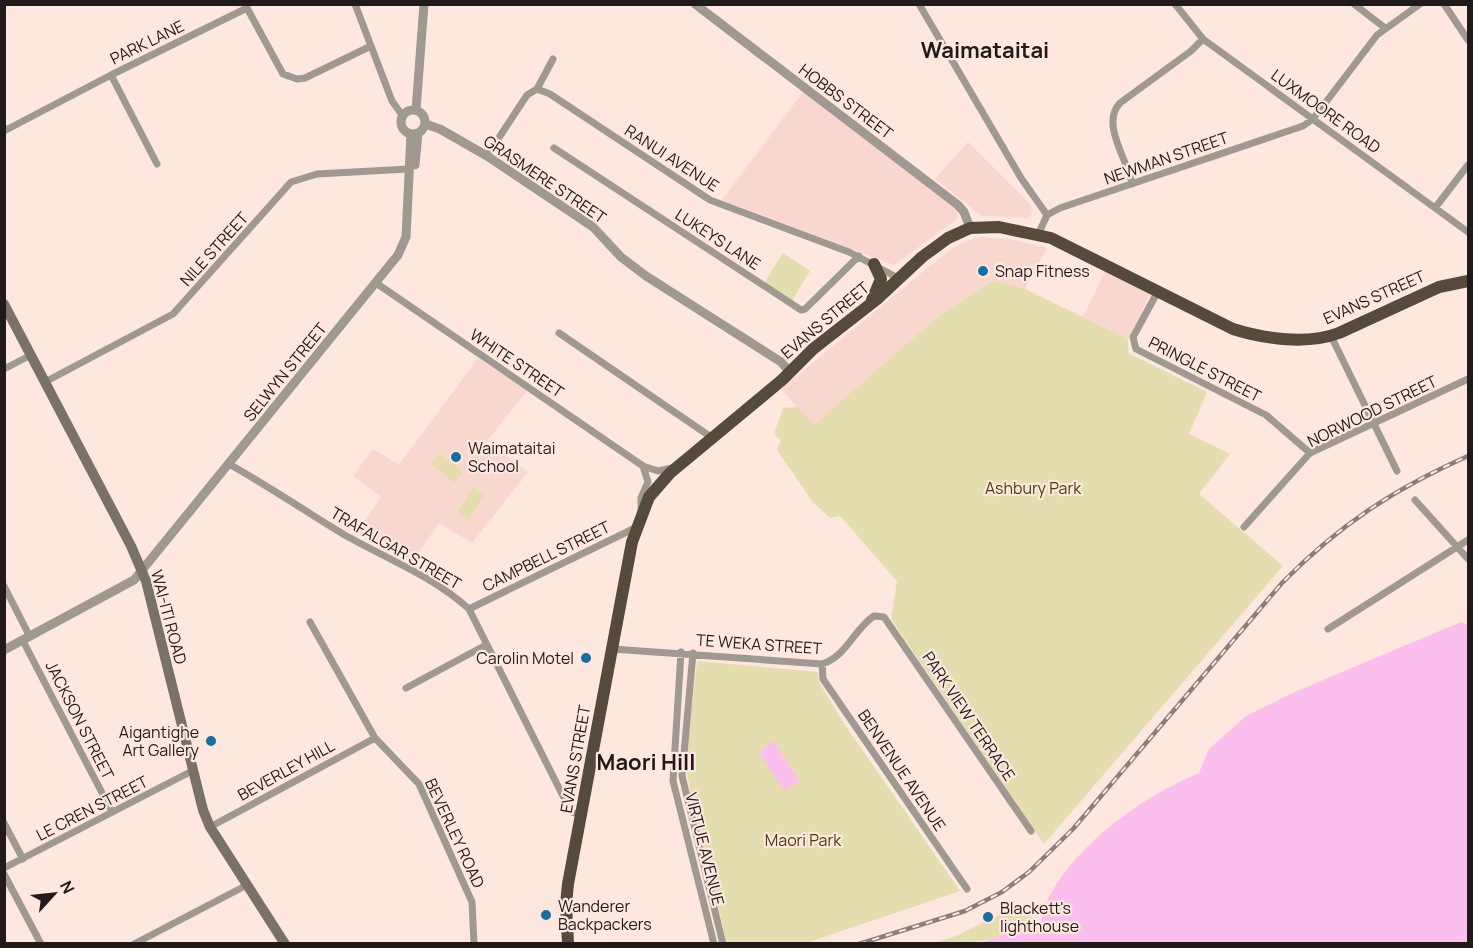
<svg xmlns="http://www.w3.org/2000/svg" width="1473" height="948" viewBox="0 0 1473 948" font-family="Manrope,sans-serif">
<rect width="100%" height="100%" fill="#fee7df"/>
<path fill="#f7d7ce" d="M803,92L956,208L958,218L894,265L722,200Z
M968,142L1031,205L1032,215L1026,218L982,216L935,179Z
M981,237L1011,239L1047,248L1025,289L995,280L941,314L814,426L781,389L936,261L961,243Z
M1105,272L1150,294L1128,339L1083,317Z
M478,358L527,391L486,442L528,472L472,543L439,523L412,562L357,532L381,497L353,476L373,449L399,465Z"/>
<path fill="#e3ddaf" d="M783,253L810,271L792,301L764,283Z
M995,280L1025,289L1128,339V353L1207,392L1189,434L1230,454L1199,494L1283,566L1044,844L891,619L897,581L840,516L830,518L812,501L777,450L781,440L774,434L783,408L797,407L814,425L941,314Z
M440,454L463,472L454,483L432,464Z
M473,487L484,494L469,519L457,512Z
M697,661L818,672L819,682L843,722L960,891L806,943H727L690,792L686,764Z
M1027,912L1037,923C997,942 973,943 930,944L954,937L1001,914Z"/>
<path fill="#fbbeed" d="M1461,622L1468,625V943H979L1020,931L1041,921C1044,913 1046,902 1050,895C1079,842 1145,795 1199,773L1209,749L1246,716L1297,691Z
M773,741L800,781L784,791L759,753Z"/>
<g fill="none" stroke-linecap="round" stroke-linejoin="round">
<path stroke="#9f9992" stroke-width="7" d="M355,4L392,101L402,115
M919,4L1021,178L1047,215
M1175,4L1203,39L1468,232
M1354,4L1385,28
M1444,4L1468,40
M111,75L157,164
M537,89L550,94L710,200L849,252L898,278
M4,131L111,75L247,8L283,74L297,79L305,78L371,46
M554,148L801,310L805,309L859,256
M487,156L527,95L537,89L553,59
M1132,184C1128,160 1100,124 1120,103L1191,51L1203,39
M1435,208L1468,165
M1038,235L1047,215L1060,208L1303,126L1313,119L1377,35L1420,4
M376,283L643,466L658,471L672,468
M1157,293L1133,337L1136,349L1266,415L1310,453
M559,333L711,437
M1331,336L1397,471
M4,369L31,355
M45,382L173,314L291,182L317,174L408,169
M229,464C268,486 305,511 343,534C385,558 433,576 469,609L568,806L572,812L581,815
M1415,500L1468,559
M641,509V498L648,482L643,466
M1244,527L1310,453L1468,379
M4,586L30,637
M469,609L635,528
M310,622L375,738L419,784L472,902L474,944
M1328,629L1468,540
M23,641L112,812
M612,649L822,664C847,656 854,629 874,616L884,617L1031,831
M681,652L673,781L714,944
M693,653L682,776L723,944
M822,664L823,679L967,889
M406,688L486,645
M4,823L23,859
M210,827L375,738
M4,868L192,771
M4,874L41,944
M134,944L247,885"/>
<path stroke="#9f9992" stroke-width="9" d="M695,4L958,205L964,212L970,228
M401 122a12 12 0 1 1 24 0a12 12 0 1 1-24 0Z
M416,110L424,4
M425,124L440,129L487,156L593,227L621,257L646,276L781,362L789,371
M415,165L418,133
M4,650L134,580L398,255L406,237L411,134"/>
<path stroke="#7a7167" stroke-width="10" d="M4,304L131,546L146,581L203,810L210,827L285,944"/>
<path stroke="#554a3c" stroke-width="12" d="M872,300L881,279L874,264
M568,944L566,904L568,884L632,542L649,497L670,473L782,380L813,349L877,299L922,257L948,238L970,228L999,227L1051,238L1233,329C1265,339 1307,345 1339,333L1439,287L1468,281"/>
<defs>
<path id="rail" d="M859,944L965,911L1002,892L1029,872L1073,829L1282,583C1339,525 1394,489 1468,456"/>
</defs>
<use href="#rail" stroke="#8c7d78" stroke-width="4.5"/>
<use href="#rail" stroke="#fee7df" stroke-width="2" stroke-dasharray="7" stroke-linecap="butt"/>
</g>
<g fill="#186e9e" stroke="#fee7df" stroke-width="2">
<circle cx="983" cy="271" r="6"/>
<circle cx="456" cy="457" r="6"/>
<circle cx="586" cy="658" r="6"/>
<circle cx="211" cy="741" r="6"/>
<circle cx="546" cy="915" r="6"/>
<circle cx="988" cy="917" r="6"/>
</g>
<g text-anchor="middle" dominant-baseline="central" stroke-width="4.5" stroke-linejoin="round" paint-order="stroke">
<g font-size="16" fill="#221a18" stroke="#fee7df">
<text transform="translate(147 42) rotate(-26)">PARK LANE</text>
<text transform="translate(846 101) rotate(37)">HOBBS STREET</text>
<text transform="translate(1326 111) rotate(36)">LUXMOORE ROAD</text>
<text transform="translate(672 158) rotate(33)">RANUI AVENUE</text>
<text transform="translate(1166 158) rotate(-19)">NEWMAN STREET</text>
<text transform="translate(545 179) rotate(34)">GRASMERE STREET</text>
<text transform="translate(718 239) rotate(33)">LUKEYS LANE</text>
<text transform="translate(214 249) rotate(-48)">NILE STREET</text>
<text transform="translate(1374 297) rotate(-24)">EVANS STREET</text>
<text transform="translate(825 320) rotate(-40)">EVANS STREET</text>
<text transform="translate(517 363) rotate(34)">WHITE STREET</text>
<text transform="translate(1205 369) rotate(27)">PRINGLE STREET</text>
<text transform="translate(285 372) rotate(-51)">SELWYN STREET</text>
<text transform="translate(1372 411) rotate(-26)">NORWOOD STREET</text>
<text transform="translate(396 548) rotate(30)">TRAFALGAR STREET</text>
<text transform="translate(546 556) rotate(-26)">CAMPBELL STREET</text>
<text transform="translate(169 617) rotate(75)">WAI-ITI ROAD</text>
<text transform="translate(759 644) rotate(4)">TE WEKA STREET</text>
<text transform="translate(969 716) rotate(56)">PARK VIEW TERRACE</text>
<text transform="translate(80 720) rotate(63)">JACKSON STREET</text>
<text transform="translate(575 759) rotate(-80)">EVANS STREET</text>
<text transform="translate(286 770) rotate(-29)">BEVERLEY HILL</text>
<text transform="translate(902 770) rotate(56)">BENVENUE AVENUE</text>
<text transform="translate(92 808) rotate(-27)">LE CREN STREET</text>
<text transform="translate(455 833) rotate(65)">BEVERLEY ROAD</text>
<text transform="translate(705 849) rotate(76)">VIRTUE AVENUE</text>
</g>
<g font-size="16" fill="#221a18" stroke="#fee7df" text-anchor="start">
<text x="995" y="271">Snap Fitness</text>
<text x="468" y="448">Waimataitai<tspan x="468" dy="18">School</tspan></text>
<text x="574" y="658" text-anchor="end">Carolin Motel</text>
<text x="199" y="732" text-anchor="end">Aigantighe<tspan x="199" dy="18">Art Gallery</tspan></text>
<text x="558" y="906">Wanderer<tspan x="558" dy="18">Backpackers</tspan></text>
<text x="1000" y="908">Blackett's<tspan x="1000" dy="18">lighthouse</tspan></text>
</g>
<g font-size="16" fill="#494108" stroke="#fee7df">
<text x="1033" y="488">Ashbury Park</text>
<text x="803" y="840">Maori Park</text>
</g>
<g font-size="22" font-weight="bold" fill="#221a18" stroke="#fee7df">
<text x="985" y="50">Waimataitai</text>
<text x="646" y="762">Maori Hill</text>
</g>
</g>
<rect width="1473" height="948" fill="none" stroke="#221a18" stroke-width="12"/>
<g transform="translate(54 894) rotate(63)" stroke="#fee7df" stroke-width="4.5" paint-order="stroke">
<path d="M0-4.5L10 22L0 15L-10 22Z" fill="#221a18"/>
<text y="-9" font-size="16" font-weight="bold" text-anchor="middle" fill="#221a18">N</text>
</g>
</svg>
